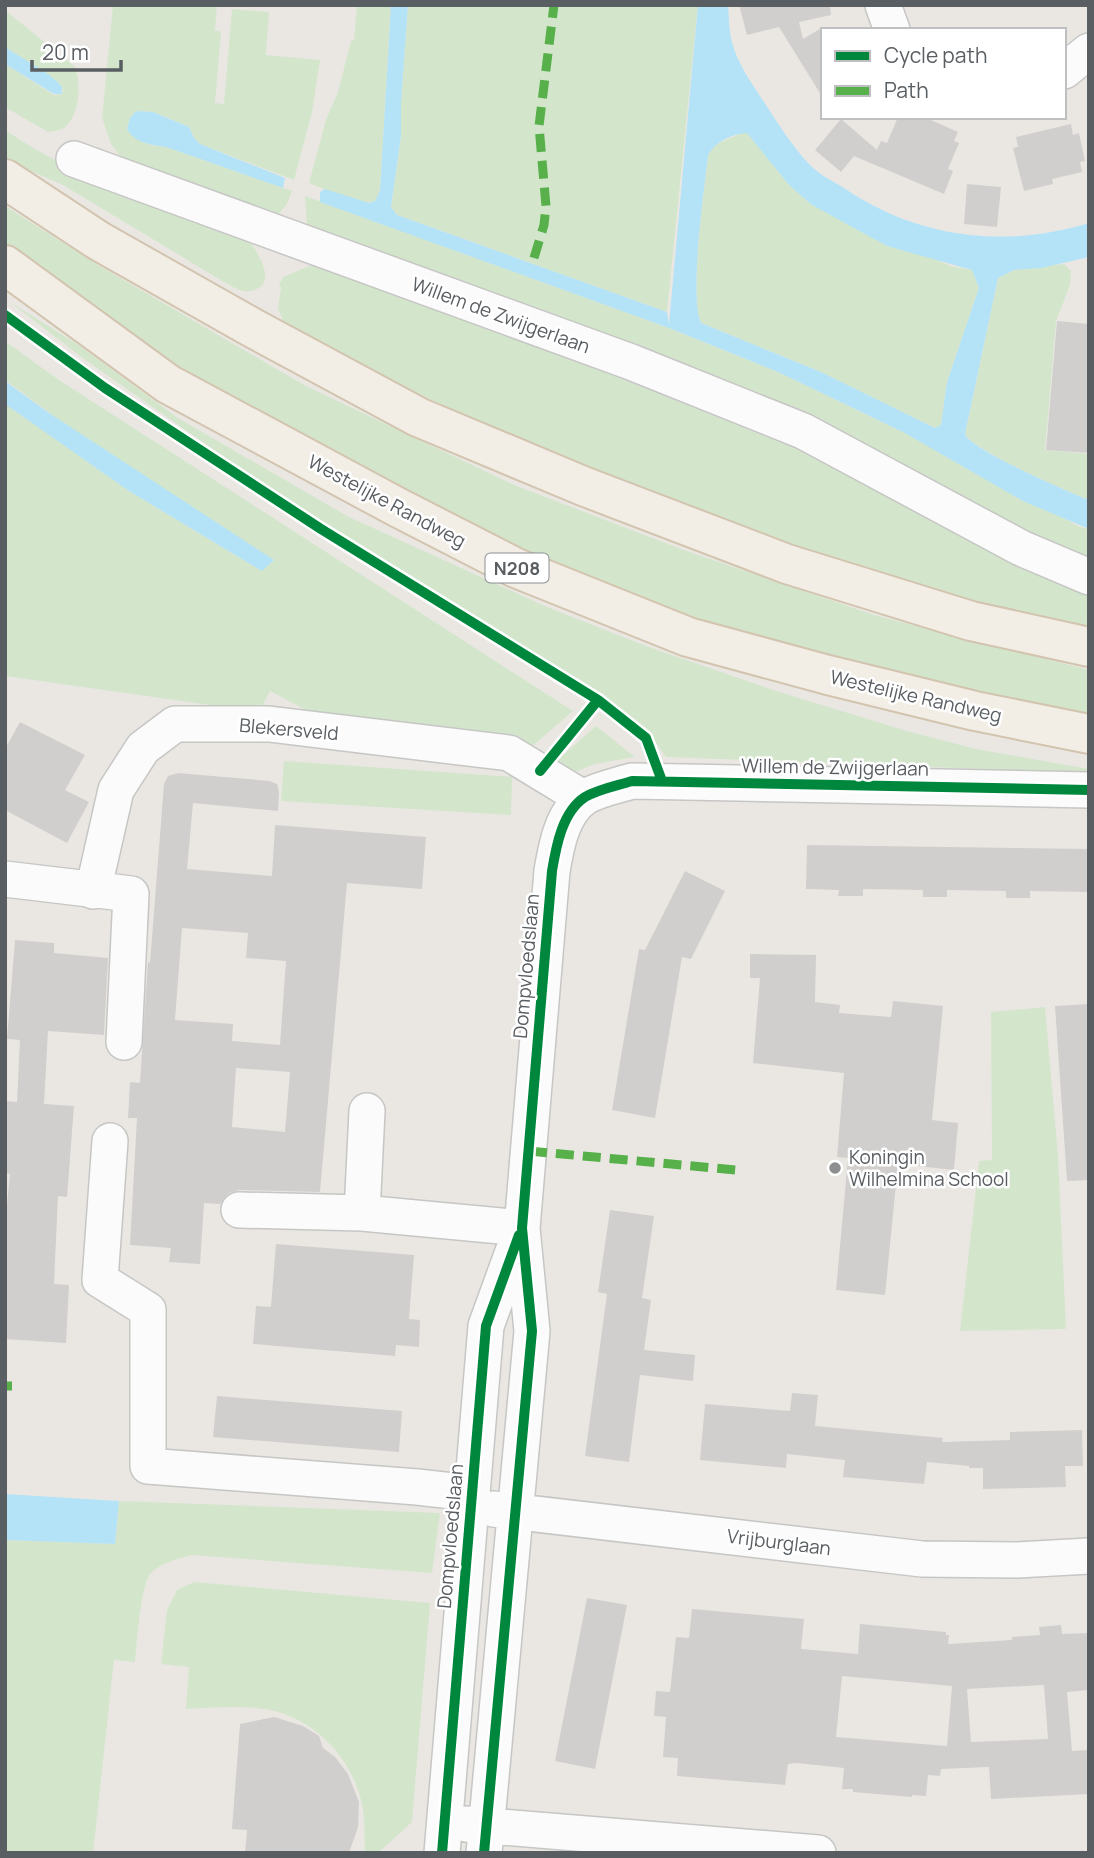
<svg xmlns="http://www.w3.org/2000/svg" width="1094" height="1858" viewBox="0 0 1094 1858" font-family="Manrope,sans-serif">
<rect width="100%" height="100%" fill="#eae7e3"/>
<path fill="#d3e6cc" d="M113,5H217L215,30L221,32L215,103L224,104L232,9L269,12L266,55L320,60L312,112L294,180L200,144L194,138L189,127L153,112L136,111L130,118L127,129L150,145L166,147L292,191L287,204L277,216L126,164L111,144L102,118Z
M357,5H391L380,191L375,202C358,206 325,189 309,183L326,120L338,92L351,41L354,40Z
M408,5H698L667,312L397,215L391,207L401,136V103Z
M5,10L74,66C82,82 80,116 64,128C59,131 53,131 48,132L5,107V64L54,95L62,94L63,91L62,87L5,47Z
M5,130C81,181 167,210 251,243C258,254 274,278 259,288C254,291 248,292 243,291C236,289 229,285 222,281L63,185L8,161L5,159Z
M742,133H747L753,139L789,185L950,266L972,270L979,288L947,382L941,425L935,428L821,372L701,323C689,296 704,191 708,156L712,146Z
M305,196L669,328L778,372L903,432L1080,527L1089,529V567L307,227Z
M5,206L103,268L306,386L514,485L681,549L874,615L1089,670V715L986,698L735,636L534,559L277,428L195,377L184,373L5,247Z
M314,264L748,423L1010,562L1089,597V632L963,600L704,518L526,444L323,349L286,327L278,309L281,288L279,285L283,277Z
M1064,264L1071,271L1070,285L1056,321L1045,450L1089,454V500C1069,493 971,449 965,434L998,278L1014,270Z
M10,302L80,346L178,418L349,517L547,607L646,646L776,691L907,731L976,749L1089,769V773L666,757L645,727L277,494L84,359Z
M5,341L59,380L573,711L530,748L334,725L270,691L259,712L5,676V403L129,491L262,571L5,380Z
M596,726L635,757L595,764L567,775L554,763Z
M284,761L512,777L511,815L281,801Z
M1045,1007L1058,1156L1066,1329L960,1331L979,1161L992,1160L991,1012Z
M119,1501L440,1513L432,1573L192,1555C178,1559 162,1562 151,1573C140,1586 137,1643 135,1662L114,1660L93,1853H5V1540L115,1544Z
M194,1582L430,1603L412,1822L378,1853H365C364,1839 365,1823 363,1809C355,1764 322,1725 278,1712C250,1704 215,1708 186,1709L189,1667L161,1664L167,1610L177,1590Z"/>
<path fill="#b4e3f7" fill-rule="evenodd" d="M391,5H408L401,103V136L391,207L397,215L667,312L669,324L698,5H728C729,17 729,31 732,42C738,66 755,88 768,108C780,127 793,147 809,164C818,174 833,181 844,188C917,238 1004,249 1089,223V257L1041,268L1014,270L998,278L965,434C971,450 1069,492 1089,500V529L1023,501L903,432L778,372L669,328L320,202V192L325,189L369,203L375,201L380,191ZM747,133L789,185L812,205L887,246L972,270L979,288L947,382L941,425L935,428L821,372L701,323C689,296 704,190 708,156C714,142 732,134 747,133Z
M5,47C21,58 53,74 62,87V94H54L5,64Z
M136,111L153,112L189,127L194,138L200,144L285,178L283,188L166,147C151,145 135,143 127,129L130,118Z
M5,381L49,413L274,560L262,571L129,491L5,404Z
M5,1494L119,1501L115,1544L5,1540Z"/>
<path fill="#d1cfcd" fill-rule="evenodd" d="M739,5H830L831,15L799,22L803,39L823,27V98L779,27L747,35Z
M898,117H924L958,132L954,141L959,143L948,169L953,171L944,194L854,156L841,172L815,150L841,119L877,150L881,141L887,143Z
M1071,124L1073,135L1079,133L1085,161L1080,162L1082,172L1052,179L1053,184L1024,191L1013,148L1018,147L1016,137Z
M967,184L1001,187L997,227L964,224Z
M1057,321L1089,324V453L1046,450Z
M20,722L85,755L65,790L89,802L67,843L5,810V749Z
M178,773L269,781L277,784L279,792L278,811L193,803L187,869L272,876L275,825L426,837L422,889L347,883L320,1192L239,1190L229,1193L220,1204L204,1203L200,1264L169,1262L171,1248L130,1245L137,1118H128L130,1082L140,1083L148,962L150,963L164,784L168,776ZM182,928L248,933L246,958L286,961L280,1045L232,1041L233,1024L175,1020ZM236,1068L290,1072L285,1132L232,1127Z
M807,845L1089,849V892L1030,891V898H1006V891L947,890V897H923V890L863,889V896H838L839,890L806,889Z
M685,871L725,891L691,959L682,957L655,1118L612,1110L639,949L645,950Z
M15,940L54,943V953L108,958L104,1035L48,1031L44,1104L74,1106L67,1197L58,1196L54,1284L69,1285L66,1343L5,1339V1225L10,1174L5,1173V1101L17,1102L20,1040L7,1039Z
M750,954L816,955L815,1002L840,1005L839,1013L891,1017L893,1001L943,1006L932,1120L958,1123L954,1170L898,1164L885,1295L836,1290L848,1158L837,1157L844,1073L753,1063L760,978H750Z
M1089,1004V1180L1067,1181L1055,1006Z
M610,1210L654,1216L642,1298L651,1300L644,1350L695,1355L693,1381L640,1375L629,1462L585,1456L607,1294L598,1292Z
M276,1244L414,1255L409,1319L420,1320L419,1347L396,1345L395,1356L253,1344L256,1306L271,1307Z
M792,1393L818,1395L815,1426L943,1438L942,1442L1010,1440V1432L1082,1430L1083,1466H1065L1066,1487L983,1489V1468H969V1466L927,1462L924,1484L843,1477L845,1460L787,1454L786,1468L700,1460L705,1404L790,1411Z
M217,1396L402,1411L399,1452L213,1437Z
M587,1598L627,1605L595,1769L555,1761Z
M692,1609L804,1619L801,1649L858,1654L860,1624L946,1632V1635H949L948,1644L1012,1640V1637L1040,1635L1039,1627L1061,1625L1062,1634L1089,1633V1690L1067,1692L1072,1751L1089,1750V1794L991,1799L989,1767L941,1769L940,1776L928,1775L926,1796L912,1795V1797L853,1792V1789H842L844,1768L797,1763L788,1764L785,1785L677,1776L678,1758L663,1757L666,1717L654,1716L656,1691L670,1692L676,1637L689,1638ZM842,1676L952,1686L947,1746L836,1737ZM1044,1685L1048,1739L971,1742L967,1689Z
M274,1717L303,1726L319,1736L323,1748L335,1757L348,1774L359,1802L358,1827L349,1853H245L247,1830L232,1829L240,1724Z"/>
<g fill="none" stroke-linecap="round" stroke-linejoin="round">
<defs>
<path id="minor" d="M883,5L892,30
M1064,71L1089,51
M74,159L631,362L803,431L1021,548L1089,577
M5,879L131,894L124,1042
M93,891L116,790L143,748L175,724H269L509,753L583,798
M110,1141L100,1280L148,1310V1466L417,1487L471,1493
M239,1210L362,1213L522,1228
M362,1213L367,1111
M493,1509L922,1559L1017,1560L1089,1556
M466,1824L818,1853
M442,1853L486,1326L518,1238
M484,1853L532,1331L522,1228L552,871C556,847 562,812 585,797C599,789 616,786 632,781L1089,790"/>
<path id="major" d="M5,179L99,241L251,327L418,417L583,486L787,564L971,621L1089,647
M5,265L168,384L397,507L516,568L688,637L828,675L975,711L1089,734"/>
</defs>
<use href="#minor" stroke="#c6c6c5" stroke-width="38"/>
<use href="#major" stroke="#d3c4af" stroke-width="42"/>
<use href="#minor" stroke="#fcfbfb" stroke-width="35"/>
<use href="#major" stroke="#f2eee6" stroke-width="38"/>
<path stroke="#58b04a" stroke-width="9" stroke-dasharray="18 9" stroke-linecap="butt" d="M534,258L544,225L546,206L539,126L554,5
M529,1151L736,1170
M5,1386H12"/>
<defs>
<path id="cycleway" d="M5,315L105,388L321,529L598,700L540,771
M598,700L646,738L662,781
M442,1853L486,1326L519,1235
M484,1853L532,1331L522,1228L552,871C556,847 562,812 585,797C599,789 616,786 632,781L1089,790"/>
</defs>
<use href="#cycleway" stroke="#fff" stroke-width="15"/>
<use href="#cycleway" stroke="#00873e" stroke-width="10"/>
</g>
<circle fill="#8c8e8f" stroke="#fff" stroke-width="2.5" cx="835" cy="1168" r="7"/>
<g text-anchor="middle" dominant-baseline="central" stroke-width="5" stroke-linejoin="round" paint-order="stroke">
<rect fill="#fff" stroke="#8b8e91" stroke-width="2" x="485.5" y="553.5" width="63" height="29" rx="5"/>
<g font-size="18" font-weight="bold" fill="#595e62">
<text x="517" y="568">N208</text>
</g>
<g font-size="19" fill="#595e62" stroke="#fff">
<text transform="translate(501 315) rotate(20)">Willem de Zwijgerlaan</text>
<text transform="translate(387 501) rotate(28)">Westelijke Randweg</text>
<text transform="translate(916 696) rotate(13)">Westelijke Randweg</text>
<text transform="translate(289 729) rotate(5)">Blekersveld</text>
<text transform="translate(835 767) rotate(1)">Willem de Zwijgerlaan</text>
<text transform="translate(526 966) rotate(-85)">Dompvloedslaan</text>
<text transform="translate(450 1536) rotate(-85)">Dompvloedslaan</text>
<text transform="translate(779 1542) rotate(7)">Vrijburglaan</text>
</g>
<g font-size="19" fill="#595e62" stroke="#fff" text-anchor="start">
<text x="849" y="1157">Koningin<tspan x="849" dy="22">Wilhelmina School</tspan></text>
</g>
</g>
<rect width="1094" height="1858" fill="none" stroke="#595e62" stroke-width="14"/>
<rect x="821" y="28" width="245" height="91" fill="#ffffff" stroke="#bdbfc0" stroke-width="2"/>
<rect x="835" y="51" width="35" height="10" fill="#00873e" stroke="#bdbfc0" stroke-width="2"/>
<text x="884" y="63" font-size="21" fill="#595e62">Cycle path</text>
<rect x="835" y="86" width="35" height="10" fill="#58b04a" stroke="#bdbfc0" stroke-width="2"/>
<text x="884" y="98" font-size="21" fill="#595e62">Path</text>
<path d="M32 60v10h89v-10" fill="none" stroke="#595e62" stroke-width="3.5"/>
<text x="42" y="60" font-size="21" fill="#595e62" stroke="#ffffff" stroke-width="5" paint-order="stroke">20 m</text>
</svg>
